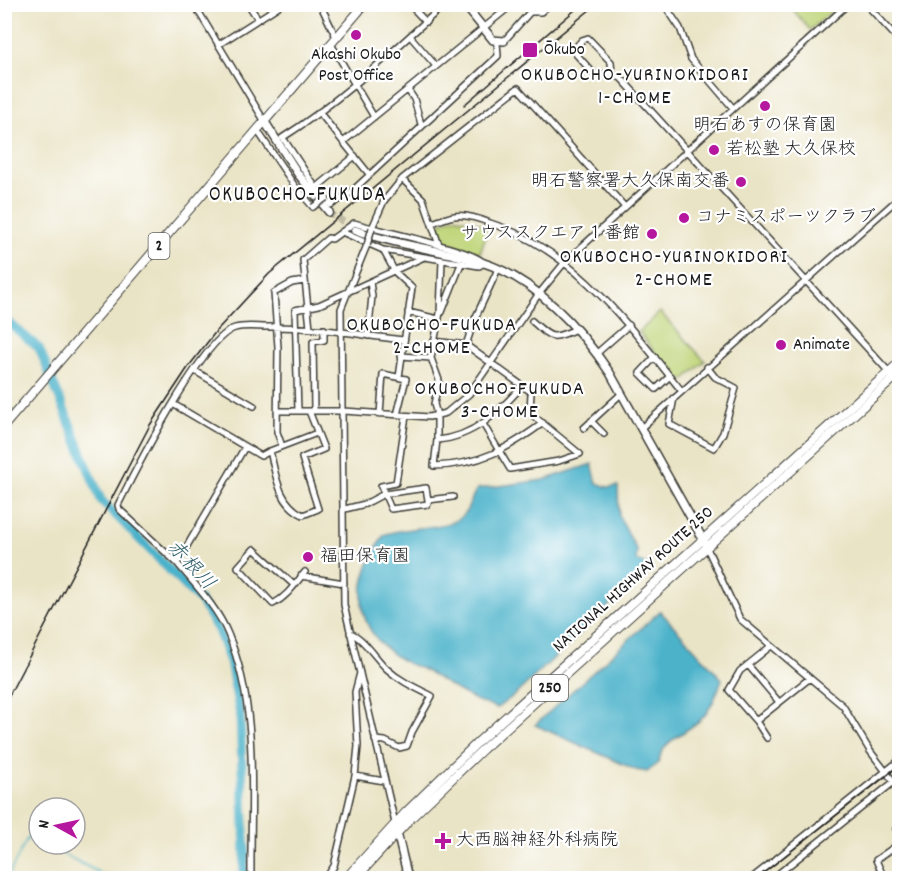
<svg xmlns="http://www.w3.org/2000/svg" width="904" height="883" viewBox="0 0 904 883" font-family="Dekko,'Klee One',sans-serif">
<rect width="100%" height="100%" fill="#fff"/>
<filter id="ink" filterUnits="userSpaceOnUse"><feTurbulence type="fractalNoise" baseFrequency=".0167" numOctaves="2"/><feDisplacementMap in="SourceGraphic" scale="12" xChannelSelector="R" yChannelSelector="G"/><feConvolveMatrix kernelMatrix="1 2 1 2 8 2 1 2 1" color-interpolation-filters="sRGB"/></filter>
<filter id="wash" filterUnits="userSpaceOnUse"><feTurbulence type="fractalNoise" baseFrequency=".008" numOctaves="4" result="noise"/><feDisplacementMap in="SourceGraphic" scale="24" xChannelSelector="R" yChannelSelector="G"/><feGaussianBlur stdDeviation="1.35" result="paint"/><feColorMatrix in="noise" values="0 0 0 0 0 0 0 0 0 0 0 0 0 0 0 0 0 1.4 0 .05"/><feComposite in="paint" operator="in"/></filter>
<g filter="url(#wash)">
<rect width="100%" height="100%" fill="#eae4c6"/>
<path fill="#bed477" stroke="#6d784a" stroke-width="1.5" d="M789,5H839L810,30Z
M455,217L489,226L480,253L442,241L438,224Z
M660,312L705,361L684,380L676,379L639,332Z"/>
<path fill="#4bb2ca" stroke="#346773" stroke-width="1.5" d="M592,464L597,483L607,487L618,486L619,516L637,551L636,560L651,566L516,694L497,708C470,700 448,685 424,670C417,666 409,665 403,661C349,628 354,582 384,535C404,526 453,530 464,514C470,507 471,497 477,489L544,480Z
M660,611L722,679C718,691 713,705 705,715C692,732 661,738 659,762L647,772L636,770L535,725Z"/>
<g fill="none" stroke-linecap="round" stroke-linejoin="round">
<path stroke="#4bb2ca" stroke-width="1.5" d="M43,844L110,878
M7,878L28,837L39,842"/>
<path stroke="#4bb2ca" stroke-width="9" d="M4,319L39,348L101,500L200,601L218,630L230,662L240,714L245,853L243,878"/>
</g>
</g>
<g filter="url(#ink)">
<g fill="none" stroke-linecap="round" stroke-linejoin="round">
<path stroke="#c1bca4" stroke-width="7" stroke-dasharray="7 3.5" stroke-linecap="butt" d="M329,212L355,230"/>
<defs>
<path id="minor" d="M194,4L265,122
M248,4L258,19
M320,4L336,37
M409,4L426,22
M664,4L680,28L691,59L733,108
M866,4L900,41
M530,12H541L550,4
M410,36L436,66
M588,38L611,62L612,74H594L576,54V47L582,40Z
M504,41L530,12
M331,44L374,117
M218,45L282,4
M612,74L621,78L900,384
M408,90L414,99L421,124
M319,112L369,174
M257,130L294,185L313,207
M282,138C341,101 393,51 445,4
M283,138L316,188L331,205L350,193L498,56L497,42
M343,142L513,4
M402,179L423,199L439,245
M316,188L355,156
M432,223C439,221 447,217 454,216C465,214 480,219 490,223C574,249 628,325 681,390
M372,228L384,201L402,179L518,88L624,206
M367,245L341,309L344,605L395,823
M383,250L395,272L412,288L399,377
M442,260L440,313L431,358L439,380L434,404L437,415V440L434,466C479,465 508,449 543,423
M408,312L438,319
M442,312L461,264
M532,321C552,339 551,340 576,329
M310,328L303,260L328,238L332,239L354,223C376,230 475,250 484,263L479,266L383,250L342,232
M368,336L372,296L370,282
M434,341L466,345L531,392L530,413L580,454L559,461L510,469L483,424
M466,345L474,321L498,269
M597,353L629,325
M401,356L431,358
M655,357L640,373L656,389L670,376
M195,371L254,406
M674,398L669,424L714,448L723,433L736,388L715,377L707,367
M173,404L261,456L270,451
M314,410L313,342L324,340V329
M277,411H344L429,417L446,413L469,394L538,295L565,262L848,4
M298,411L295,310L319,305L424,257
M309,411L324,449L302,458L318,509L303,515C278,503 276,475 270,451L317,433
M380,414L383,374L406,379L397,415
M406,416L396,483L381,486L391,509L428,504V500L453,497
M591,421L604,434
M584,428L621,394
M641,428L900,197
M437,440C474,437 499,412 522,386
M282,446L277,432L278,347L274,293L292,283L304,281
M245,447L177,563L119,509L118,505C135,471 203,337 235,328C245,325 257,327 267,327C314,326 358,335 404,340
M345,509L365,504L384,494L426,488L428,500
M706,546L740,619L843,706L870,751L900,790
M177,563C195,585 217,607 228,634C260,710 250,798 251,878
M301,576L344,583
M294,585L254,549L238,567L273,604C287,597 295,584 305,572
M350,633C363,637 376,659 387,669C400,681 416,688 432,696L412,732L407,746L399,748L385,741L375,740
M771,646L740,671L729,690L756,721L810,678
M748,665L779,702
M756,721L767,738
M355,776L358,746L355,692L360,673
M896,829L900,826
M326,878L334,866L355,776L384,781
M752,878L900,760
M773,878L900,777
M884,878L876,860L900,843
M894,878H895"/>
<path id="major" d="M464,4L493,40L504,41
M265,122L298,174L329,212
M355,230C397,246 441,249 484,263C536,280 580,328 610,373L705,543
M396,828L408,878"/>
<path id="highway" d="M4,426L365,4
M346,878L406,812L478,742L900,362
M356,878L410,819L483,749L900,373"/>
</defs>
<use href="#minor" stroke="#3b3a36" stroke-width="8"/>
<use href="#major" stroke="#3b3a36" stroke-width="10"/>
<use href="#highway" stroke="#3b3a36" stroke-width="10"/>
<use href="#minor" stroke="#fff" stroke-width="5"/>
<use href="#major" stroke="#fff" stroke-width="7"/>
<use href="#highway" stroke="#fff" stroke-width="8"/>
<path stroke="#1c1c1c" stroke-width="1.5" d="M464,105L582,4
M4,705L150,425L189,366L217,330L269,274L597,4
M757,878L900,765"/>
<defs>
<path id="minor-bridge" d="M313,207L326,198
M367,245L372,228"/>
</defs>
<use href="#minor-bridge" stroke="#3b3a36" stroke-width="8" stroke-linecap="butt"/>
<use href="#minor-bridge" stroke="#fff" stroke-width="5"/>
</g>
</g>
<g fill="#b5179e" stroke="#fff" stroke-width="2">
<circle cx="356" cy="35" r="6"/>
<rect x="522" y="42" width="16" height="16" rx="3"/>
<circle cx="765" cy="106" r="6"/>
<circle cx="714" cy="150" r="6"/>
<circle cx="741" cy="182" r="6"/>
<circle cx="684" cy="218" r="6"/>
<circle cx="652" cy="234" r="6"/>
<circle cx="781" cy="345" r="6"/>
<circle cx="308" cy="557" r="6"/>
<path d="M440 832h6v6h6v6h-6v6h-6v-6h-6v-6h6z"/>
</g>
<g text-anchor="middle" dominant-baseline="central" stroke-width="4.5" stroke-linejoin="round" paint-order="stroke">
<g fill="#fff" stroke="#606060" stroke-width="1.5">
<rect x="148.5" y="233" width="21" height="26" rx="4.5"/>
<rect x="532" y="675" width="36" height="26" rx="4.5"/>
</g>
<g font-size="16" font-weight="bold" fill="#1c1c1c">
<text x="159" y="246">2</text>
<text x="550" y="688">250</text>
</g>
<g font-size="18" fill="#1c1c1c" stroke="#fff" text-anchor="start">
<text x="544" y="50">Ōkubo</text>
<text x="356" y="55" text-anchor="middle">Akashi Okubo<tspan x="356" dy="21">Post Office</tspan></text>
<text x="765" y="126" text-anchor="middle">明石あすの保育園</text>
<text x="726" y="150">若松塾 大久保校</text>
<text x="729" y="182" text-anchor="end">明石警察署大久保南交番</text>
<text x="696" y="218">コナミスポーツクラブ</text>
<text x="640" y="234" text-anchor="end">サウススクエア１番館</text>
<text x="793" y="345">Animate</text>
<text x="320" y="557">福田保育園</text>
<text x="456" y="841">大西脳神経外科病院</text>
</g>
<g font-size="18" fill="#1c1c1c" stroke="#fff">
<text transform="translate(634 580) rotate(-42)">NATIONAL HIGHWAY ROUTE 250</text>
</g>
<g font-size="20" letter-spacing="1.5" fill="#1c1c1c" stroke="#fff">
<text x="635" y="76">OKUBOCHO-YURINOKIDORI<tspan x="635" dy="23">1-CHOME</tspan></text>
<text x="674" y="258">OKUBOCHO-YURINOKIDORI<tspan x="674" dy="23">2-CHOME</tspan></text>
<text x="432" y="326">OKUBOCHO-FUKUDA<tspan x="432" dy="23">2-CHOME</tspan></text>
<text x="500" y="390">OKUBOCHO-FUKUDA<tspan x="500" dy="23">3-CHOME</tspan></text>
</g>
<g font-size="20" font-style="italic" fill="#31606a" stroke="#fff">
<text transform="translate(190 566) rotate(47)">赤根川</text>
</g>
<g font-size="21" letter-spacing="1.5" fill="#1c1c1c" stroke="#fff">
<text x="298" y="196">OKUBOCHO-FUKUDA</text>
</g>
</g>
<rect width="904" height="883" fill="none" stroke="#fff" stroke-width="24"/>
<g transform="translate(57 826) rotate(278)"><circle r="28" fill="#ffffff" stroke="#a4a4a4" stroke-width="1.5"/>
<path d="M0-4.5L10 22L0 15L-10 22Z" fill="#b5179e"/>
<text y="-9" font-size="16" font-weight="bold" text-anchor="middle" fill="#1c1c1c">N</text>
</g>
</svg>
